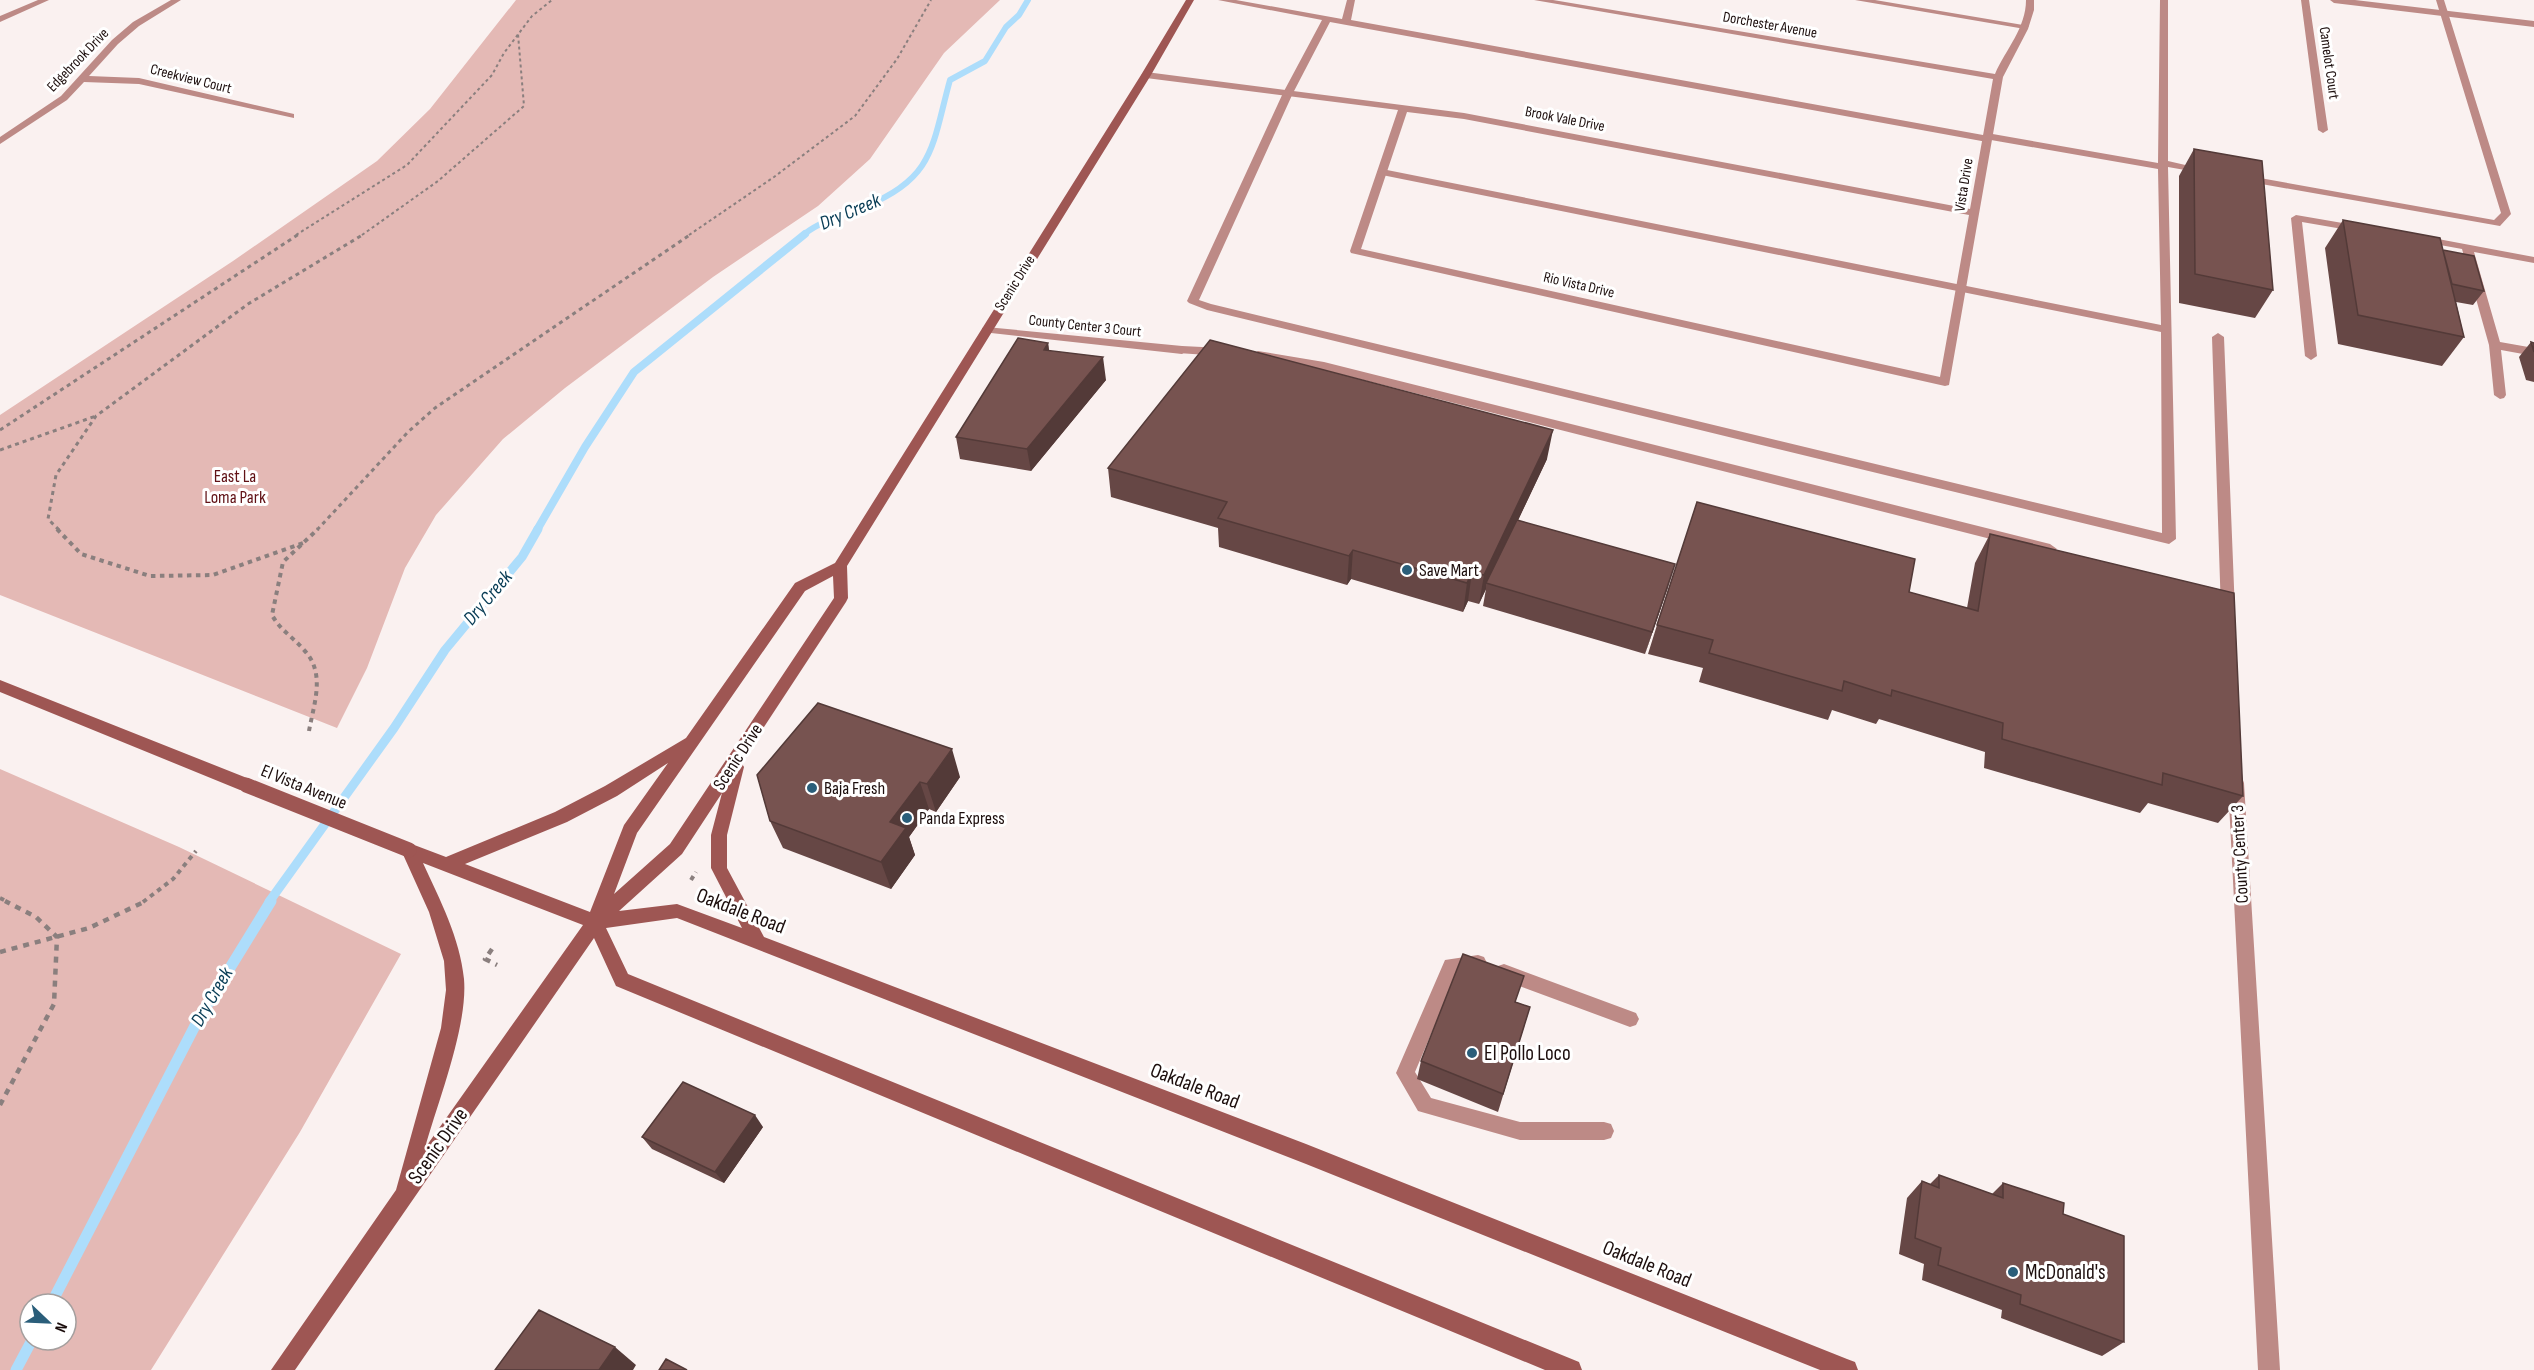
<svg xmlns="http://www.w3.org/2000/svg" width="2534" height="1370" viewBox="0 0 2534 1370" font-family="'Sofia Sans Condensed',sans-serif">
<rect width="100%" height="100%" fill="#faf1f0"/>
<path fill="#e4b9b5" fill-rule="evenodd" d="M516,0H1000L944,53L870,159L818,206L713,277L565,388L503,439L436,515L405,568L367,668L337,728L0,595V415L233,261L377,161L430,109Z
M0,769L179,847L401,954L300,1132L151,1370H0ZM30,1304H66V1340H30Z"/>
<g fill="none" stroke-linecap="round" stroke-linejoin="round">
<path stroke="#adddfb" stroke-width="6" d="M803,235C821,221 844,214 866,206C935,178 932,145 950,80L985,61L1006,27L1019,15L1028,0"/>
<path stroke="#adddfb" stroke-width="8" d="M537,530L585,447L634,372L805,234"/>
<path stroke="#adddfb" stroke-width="9" d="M269,902L394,728L445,650L522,557L538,529"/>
<path stroke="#adddfb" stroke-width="11" d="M51,1304L198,1020L271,901
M16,1370L32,1340"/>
<path stroke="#8a7f7e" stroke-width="2" stroke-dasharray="3 3" stroke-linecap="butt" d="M296,235L407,165L492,75L504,53L532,16L552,0
M362,235L438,181L524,106L518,34
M689,235L774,177L855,116L897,59L931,0"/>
<path stroke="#8a7f7e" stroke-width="3" stroke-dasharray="4 4" stroke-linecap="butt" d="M0,430L299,234
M0,450L96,416
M59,530L48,519L56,475L96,416L248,304L364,234
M317,530L408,432L435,408L691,234"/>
<path stroke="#8a7f7e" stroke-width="4" stroke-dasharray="4.5 4.5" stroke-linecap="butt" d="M57,529L81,554L150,576L213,575L303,543
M309,731C314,703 326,673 304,650C293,637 280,630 272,615L283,562L318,529
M691,880L696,872
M0,898L8,902
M143,902L173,879L196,851"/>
<path stroke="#8a7f7e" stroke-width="4.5" stroke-dasharray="6 6" stroke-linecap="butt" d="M492,949L485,959L497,965
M0,952L89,928L146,901
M0,1105L54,1004L57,937L36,917L5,901"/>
<path fill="#bd8a86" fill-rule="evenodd" d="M38,0H49L0,22V16Z
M1218,0H1236L1342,19L1347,0H1355L1351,20L1983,135L1987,133L2158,163L2160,0H2168V161L2207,170L2202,173L2168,167L2176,539L2169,544L1207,310L1189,303L1187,301L1283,93L1322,20ZM1330,22L1987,142L1991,140L2158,169L2161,325L1382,169L1377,172L1382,175L2161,332L2162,533L1211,304L1199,300L1293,93Z
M1855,0H1875L2029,26L2025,29Z
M2436,0H2444L2511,214L2500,226L2239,180V176L2243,175L2494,220L2501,213Z
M2296,215L2360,226L2365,229L2360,232L2302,222L2317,356L2311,360L2305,356L2291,218Z
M2422,236L2534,257V263L2474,252L2500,342L2534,348V356L2501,350L2506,395L2504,398L2500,399L2494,395L2489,345L2462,249L2418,241V237Z
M1182,346L1222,348L1228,352L1222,356L1178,353L1176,350Z
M1258,351L1324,362L2050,544L2057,549L2050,554L1324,370L1254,358L1252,355Z
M1478,955L1484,957L1487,963L1484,969L1457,973L1415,1072L1431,1098L1520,1122H1604L1611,1124L1614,1131L1611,1138L1604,1140H1520L1418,1111L1396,1073L1445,960Z
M1504,964L1636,1013L1639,1019L1636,1025L1630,1027L1498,978L1495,972L1498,966Z"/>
<path fill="#bd8a86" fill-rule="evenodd" d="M171,0H181L139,26L118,44L89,76L139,78L294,114V118L139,84L84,82L67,100L0,144V137L61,96L112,40L133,22Z
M1534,0H1553L1995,74C2006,49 2026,28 2026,0H2034V10L2028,29L2003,77L1949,385L1945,386L1351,253L1350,251L1398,110L1146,78L1141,75L1146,72L1464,113L1970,209L1993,79ZM1407,112L1464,119L1969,215L1940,377L1361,249Z
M2301,0H2309L2328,130L2323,133L2318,130Z
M2330,0H2355L2534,21V27L2334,3Z
M986,327L1182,346L1188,350L1182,354L982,332V328Z
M2218,333L2224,337L2235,612L2228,617L2221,612L2212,337Z
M2236,777L2242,778L2244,783L2280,1370H2258L2228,783L2230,778Z"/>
<path fill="#9e5653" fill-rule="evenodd" d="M1186,0H1194L1151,75L847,566L848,598L846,602L741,762L744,767L727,835V868L764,937L1306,1144L1847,1359L1855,1362L1858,1370H1820L1306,1164L677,918L606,928L628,974L1579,1362L1582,1370H1545L616,986L594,938L295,1370H271L396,1190L441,1028L446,990L444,961L429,912L401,850L403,845L409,843L446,857L555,812L605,786L686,738L795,583L835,563L1141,75ZM833,576L834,598L670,844L614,894L637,833L805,591ZM668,763L624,825L590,912L465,864L567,822L617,796ZM722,793L711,835V868L742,928L677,904L619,911L682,854ZM423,863L583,925L425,1148C438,1101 468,1026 464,979C460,938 440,900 423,863Z
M0,680L252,780L254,785L252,790H240L0,692Z"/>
<path stroke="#9e5653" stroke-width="15" d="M246,785L409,850"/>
</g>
<path fill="#664745" d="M2194,149L2273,290L2255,318L2179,303V176Z
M2343,220L2484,291L2473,305L2456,302L2464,337L2442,366L2338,344L2325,248Z
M2531,342L2534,343V382L2526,380L2519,357Z
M1048,343L1049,351L1106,380L1031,471L960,459L956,437Z
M1547,459L1518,520L1668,587L1645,654L1483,606L1486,589L1479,604L1468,601L1463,612L1351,579L1347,585L1219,547L1218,528L1111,497L1108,468Z
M1990,534L2243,796L2218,823L2148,803L2140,813L1984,768L1985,752L1879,719L1876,724L1832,710L1828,720L1699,682L1703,668L1648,654L1657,625L1909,592L1967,608L1975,563Z
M757,775L960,777L936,812L929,809L909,837L915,855L891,889L783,848L770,821Z
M1516,1002L1530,1007L1498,1112L1417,1079L1421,1061Z
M763,1127L724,1183L652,1149L642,1137Z
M1939,1175L1992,1194L2003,1183L2063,1214L2124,1342L2102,1356L2001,1318L2002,1310L1922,1280L1924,1264L1899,1254L1907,1198L1922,1181L1930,1184Z"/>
<path fill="#533a38" d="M1048,343L1051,365L1044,350Z
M1103,357L1106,380L1031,471L1027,449Z
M1553,430L1547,459L1488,584L1486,583V589L1479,604L1484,575Z
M1353,550L1351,579L1347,585L1349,556Z
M1675,564L1668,587L1645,654L1652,632Z
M1472,572L1468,601L1463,612L1467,583Z
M952,749L960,777L936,812L927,784Z
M920,782L929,809L909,837L915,855L891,889L881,862L890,822Z
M755,1115L763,1127L724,1183L715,1172Z
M615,1347L636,1365L633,1370H599Z"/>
<path fill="#775350" stroke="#533a38" stroke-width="1.5" d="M2194,149L2262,161L2273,290L2195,274Z
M2343,220L2440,238L2464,337L2358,315Z
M2443,250L2474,256L2484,291L2452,284Z
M1018,338L1048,343L1044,350L1103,357L1027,449L956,437Z
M1210,340L1553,430L1484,575L1472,572L1467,583L1353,550L1349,556L1218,518L1227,502L1108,468Z
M2531,342L2534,343V352Z
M1697,502L1915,559L1909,592L1978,611L1990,534L2234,593L2243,796L2163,773L2162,785L2002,739L2003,723L1892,690L1891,696L1844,681L1842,691L1709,653L1713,640L1657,625Z
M1517,520L1675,564L1652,632L1486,583Z
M818,703L952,749L927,784L920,782L890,822L906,828L881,862L770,821L757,775Z
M1463,954L1524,976L1515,1002L1530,1007L1503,1094L1421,1061Z
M683,1082L755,1115L715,1172L642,1137Z
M1939,1175L2003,1198V1183L2064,1203L2063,1214L2124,1236V1342L2020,1304L2021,1295L1938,1265L1941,1248L1915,1238L1922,1181L1939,1188Z
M539,1310L615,1347L599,1370H495Z
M666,1359L687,1370H659Z"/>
<g fill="#2a5e7a" stroke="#fff" stroke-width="2">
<circle cx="1407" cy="570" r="6"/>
<circle cx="812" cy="788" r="6"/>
<circle cx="907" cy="818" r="6"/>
<circle cx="1472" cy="1053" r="6"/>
<circle cx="2013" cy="1272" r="6"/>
</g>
<g text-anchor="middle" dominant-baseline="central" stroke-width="6" stroke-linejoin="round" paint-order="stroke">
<g font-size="15" fill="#1c0e0d" stroke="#fff">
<text transform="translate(1770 25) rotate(10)">Dorchester Avenue</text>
<text transform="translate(78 60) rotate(-46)">Edgebrook Drive</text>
<text transform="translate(2329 63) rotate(82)">Camelot Court</text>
<text transform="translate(191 79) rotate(14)">Creekview Court</text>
<text transform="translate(1565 119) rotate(11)">Brook Vale Drive</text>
<text transform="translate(1964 185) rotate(-81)">Vista Drive</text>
<text transform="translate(1015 283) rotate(-58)">Scenic Drive</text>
<text transform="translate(1579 285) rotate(13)">Rio Vista Drive</text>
<text transform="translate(1085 326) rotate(6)">County Center 3 Court</text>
</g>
<g font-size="18" fill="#611216" stroke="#fff">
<text x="235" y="476">East La<tspan x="235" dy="21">Loma Park</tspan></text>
</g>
<g font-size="18" fill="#1c0e0d" stroke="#fff" text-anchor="start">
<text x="1419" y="570">Save Mart</text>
<text x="824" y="788">Baja Fresh</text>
<text x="919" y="818">Panda Express</text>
</g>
<g font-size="18" fill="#1c0e0d" stroke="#fff">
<text transform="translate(738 757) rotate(-57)">Scenic Drive</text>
<text transform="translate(304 787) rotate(22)">El Vista Avenue</text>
<text transform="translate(2240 854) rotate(-93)">County Center 3</text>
</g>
<g font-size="20" font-style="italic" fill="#083c55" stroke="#fff">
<text transform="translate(850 212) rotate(-23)">Dry Creek</text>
<text transform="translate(488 598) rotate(-50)">Dry Creek</text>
<text transform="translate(212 997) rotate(-60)">Dry Creek</text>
</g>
<g font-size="21" fill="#1c0e0d" stroke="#fff">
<text transform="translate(741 911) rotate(21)">Oakdale Road</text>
<text transform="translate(1195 1086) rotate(21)">Oakdale Road</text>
<text transform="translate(438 1146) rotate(-55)">Scenic Drive</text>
<text transform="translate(1647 1264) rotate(22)">Oakdale Road</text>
</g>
<g font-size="21" fill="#1c0e0d" stroke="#fff" text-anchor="start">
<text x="1484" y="1053">El Pollo Loco</text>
<text x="2025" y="1272">McDonald's</text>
</g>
</g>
<g transform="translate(48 1322) rotate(113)"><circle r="28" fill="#ffffff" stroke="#a49f9e" stroke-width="1.5"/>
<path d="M0-4.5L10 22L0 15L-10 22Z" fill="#2a5e7a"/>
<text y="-9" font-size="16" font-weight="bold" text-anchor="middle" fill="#1c0e0d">N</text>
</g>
</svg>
